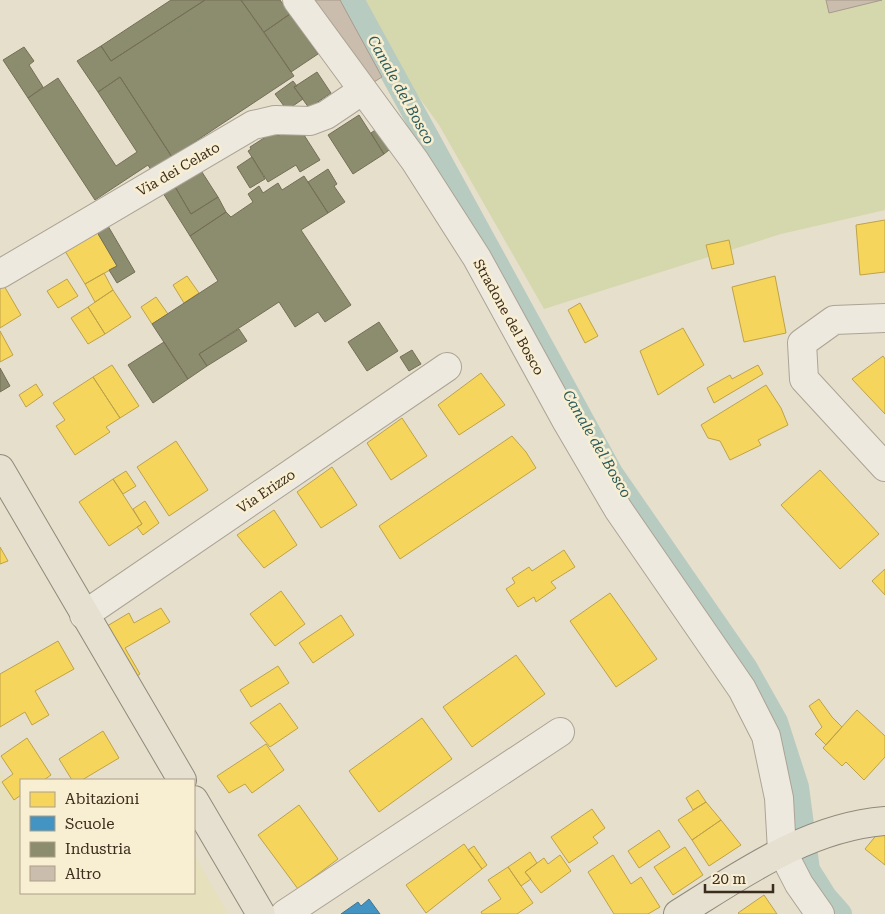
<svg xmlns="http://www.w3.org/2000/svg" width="885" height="914" viewBox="0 0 885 914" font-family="'Roboto Serif',serif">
<rect width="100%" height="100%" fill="#e6dfcc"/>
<path fill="#e7e0bc" d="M0,770L21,806V893H194V854L228,914H0Z"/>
<path fill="#d5d7ad" d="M334,0H885V210L781,234L544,309L439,125L403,75Z"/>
<path fill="#f6d55c" stroke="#bea249" d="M885,220V272L860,275L856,225Z
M97,232L117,266L85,284L65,251Z
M729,240L734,264L712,269L706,245Z
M104,273L113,290L95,302L85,284Z
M187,276L199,293L184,303L173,285Z
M775,276L786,333L744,342L732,287Z
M67,279L78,296L58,308L47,291Z
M3,284L21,315L0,328V285Z
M113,290L131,317L105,334L88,307Z
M156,297L168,314L152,324L141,307Z
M580,303L598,336L585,343L568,310Z
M88,307L105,334L88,344L71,318Z
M683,328L704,365L658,395L640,351Z
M0,331L13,355L0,362Z
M883,356L885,359V414L852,379Z
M112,365L139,406L120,418L93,377Z
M758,365L763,374L714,403L707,388L730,375L732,379Z
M481,373L505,405L459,435L438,405Z
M93,377L120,418L106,427L110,432L75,455L56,426L65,420L53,403Z
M36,384L43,395L26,407L19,395Z
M766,385L781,408L788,425L758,440L761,445L730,460L720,441L708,438L701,425Z
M402,418L427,456L391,480L367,443Z
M512,436L526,452L536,468L400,559L379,526Z
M176,441L208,490L169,516L137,467Z
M332,467L357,505L321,528L297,492Z
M820,470L879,534L840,569L781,505Z
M126,471L136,486L123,494L113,479Z
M113,479L142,524L109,546L79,502Z
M145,501L159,523L143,535L137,527L142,524L133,509Z
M274,510L297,545L264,568L237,535Z
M0,547L8,561L0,564Z
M564,550L575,567L551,582L556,588L536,602L534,597L518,607L506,589L515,583L512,578L529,567L532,571Z
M885,569V595L872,581Z
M281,591L305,624L275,646L250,614Z
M610,593L657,659L616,687L570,621Z
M161,608L170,622L125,648L140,674L127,682L97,632L129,613L134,623Z
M341,615L354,635L313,663L299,643Z
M58,641L74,669L35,691L49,715L32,725L25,712L0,727V674Z
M516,655L545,694L472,747L443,707Z
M278,666L289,683L251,707L240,690Z
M819,699L832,717L842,727L826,745L815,734L822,727L809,706Z
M280,703L298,728L270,747L250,723Z
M857,710L885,736V757L864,780L846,762L842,766L823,748Z
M422,718L452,759L379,812L349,771Z
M103,731L119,758L82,780H72L59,759Z
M27,738L51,775L44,780H21V795L14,800L2,782L13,774L1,756Z
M266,744L284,770L252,793L245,784L229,793L217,776Z
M698,790L706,802L693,810L686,798Z
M706,802L721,820L692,840L678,820Z
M299,805L338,859L298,889L258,835Z
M592,809L605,828L593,837L598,843L569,863L551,837Z
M721,820L741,845L709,866L692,840Z
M883,827L885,828V865L865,849Z
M659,830L670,847L639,868L628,851Z
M464,844L482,869L426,913L406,885Z
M474,846L487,865L482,869L468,850Z
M685,847L703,875L673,895L654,867Z
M530,852L537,863L525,872L531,879L521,886L508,867Z
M560,855L571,871L541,893L525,872L544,858L548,864Z
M613,855L631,884L641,877L660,907L648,914H614L588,872Z
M508,867L533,903L517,914H482L481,912L501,899L488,880Z
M764,895L777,914H739L738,913Z"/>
<path fill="#4393c3" stroke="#417491" d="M369,899L380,914H341L358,902L361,906Z"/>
<path fill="#8c8c6e" stroke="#746f56" d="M171,0H205L111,61L101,46Z
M205,0H241L294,76L172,157L120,77L98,92L77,61L101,46L111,61Z
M241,0H280L290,14L264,32Z
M290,14L318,54L291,72L264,32Z
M24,47L34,61L29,65L43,87L28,98L3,60Z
M317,72L331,93L309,108L294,87Z
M120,77L172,157L151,170L148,165L95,200L28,98L58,78L116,166L137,152L98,92Z
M293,81L297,86L294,87L303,99L287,110L275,94Z
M359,115L384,154L353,174L328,135Z
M297,124L320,160L300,172L296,165L268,182L248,151L251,149L250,147L275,131L278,136Z
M381,126L394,146L384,154L371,133Z
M252,157L265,179L250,188L237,167Z
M200,169L218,197L191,214L174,185Z
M328,169L337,184L334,186L345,202L328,213L308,182Z
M304,176L328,213L301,230L351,305L325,322L318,312L295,327L279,302L199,354L207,366L188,379L152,324L218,281L190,236L226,212L231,217L253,202L248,194L259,186L263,193L278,183L282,190Z
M174,185L191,214L218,197L226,212L190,236L163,193Z
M108,226L135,272L117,283L109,270L117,266L97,232Z
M379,322L398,351L367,371L348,342Z
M239,329L247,341L207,366L199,354Z
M164,342L188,379L153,403L128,365Z
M412,350L421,364L409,371L400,357Z
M0,368L10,386L0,392Z"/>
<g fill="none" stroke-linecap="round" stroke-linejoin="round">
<path stroke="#b8cbc0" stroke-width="24" d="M352,0L611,473L745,667L776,722L797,787L808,870L825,897L840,914"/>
</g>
<path fill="#cabdad" stroke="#a69a8b" d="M305,0H340L382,77L369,85Z
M826,0H882L829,13Z"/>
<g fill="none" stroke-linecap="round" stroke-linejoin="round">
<defs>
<path id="minor" d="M297,0L415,161L477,258L567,422L618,509L742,689L766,736L779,798L782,851L799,884L820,914
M0,274L253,125L275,120L310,121L326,115L363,90
M885,318L834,320L802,343L804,379L885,467
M84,615L447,367
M285,914L560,732"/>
<path id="major" d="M0,469L182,780
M194,800L261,914
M678,914C742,874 808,827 885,821"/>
</defs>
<use href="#minor" stroke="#aba495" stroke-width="30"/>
<use href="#major" stroke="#90897c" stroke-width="30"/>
<use href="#minor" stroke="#eee9de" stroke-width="28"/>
<use href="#major" stroke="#e5e0cf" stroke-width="28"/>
</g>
<g text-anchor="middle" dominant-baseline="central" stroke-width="5" stroke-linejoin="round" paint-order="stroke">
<g font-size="14" fill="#3b2c1d" stroke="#f8eed1">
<text transform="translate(178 169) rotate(-30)">Via dei Celato</text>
<text transform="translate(509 317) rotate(61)">Stradone del Bosco</text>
<text transform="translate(266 491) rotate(-34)">Via Erizzo</text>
</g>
<g font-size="15" font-style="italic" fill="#2b5b5a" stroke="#f8eed1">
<text transform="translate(401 90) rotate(61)">Canale del Bosco</text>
<text transform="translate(597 444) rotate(60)">Canale del Bosco</text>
</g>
</g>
<rect x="20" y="779" width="175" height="115" fill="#f8eed1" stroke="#aca089"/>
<rect x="30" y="792" width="25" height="15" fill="#f6d55c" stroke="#aca089"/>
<text x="65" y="804" font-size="15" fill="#3b2c1d">Abitazioni</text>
<rect x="30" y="816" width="25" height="15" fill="#4393c3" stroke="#aca089"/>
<text x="65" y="829" font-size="15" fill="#3b2c1d">Scuole</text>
<rect x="30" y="842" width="25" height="15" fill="#8c8c6e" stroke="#aca089"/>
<text x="65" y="854" font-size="15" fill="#3b2c1d">Industria</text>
<rect x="30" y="866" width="25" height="15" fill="#cabdad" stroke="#aca089"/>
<text x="65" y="879" font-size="15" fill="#3b2c1d">Altro</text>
<path d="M705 884v8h68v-8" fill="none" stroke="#3b2c1d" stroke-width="2.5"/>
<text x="712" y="884" font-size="15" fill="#3b2c1d" stroke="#f8eed1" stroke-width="4" paint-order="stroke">20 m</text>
</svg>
